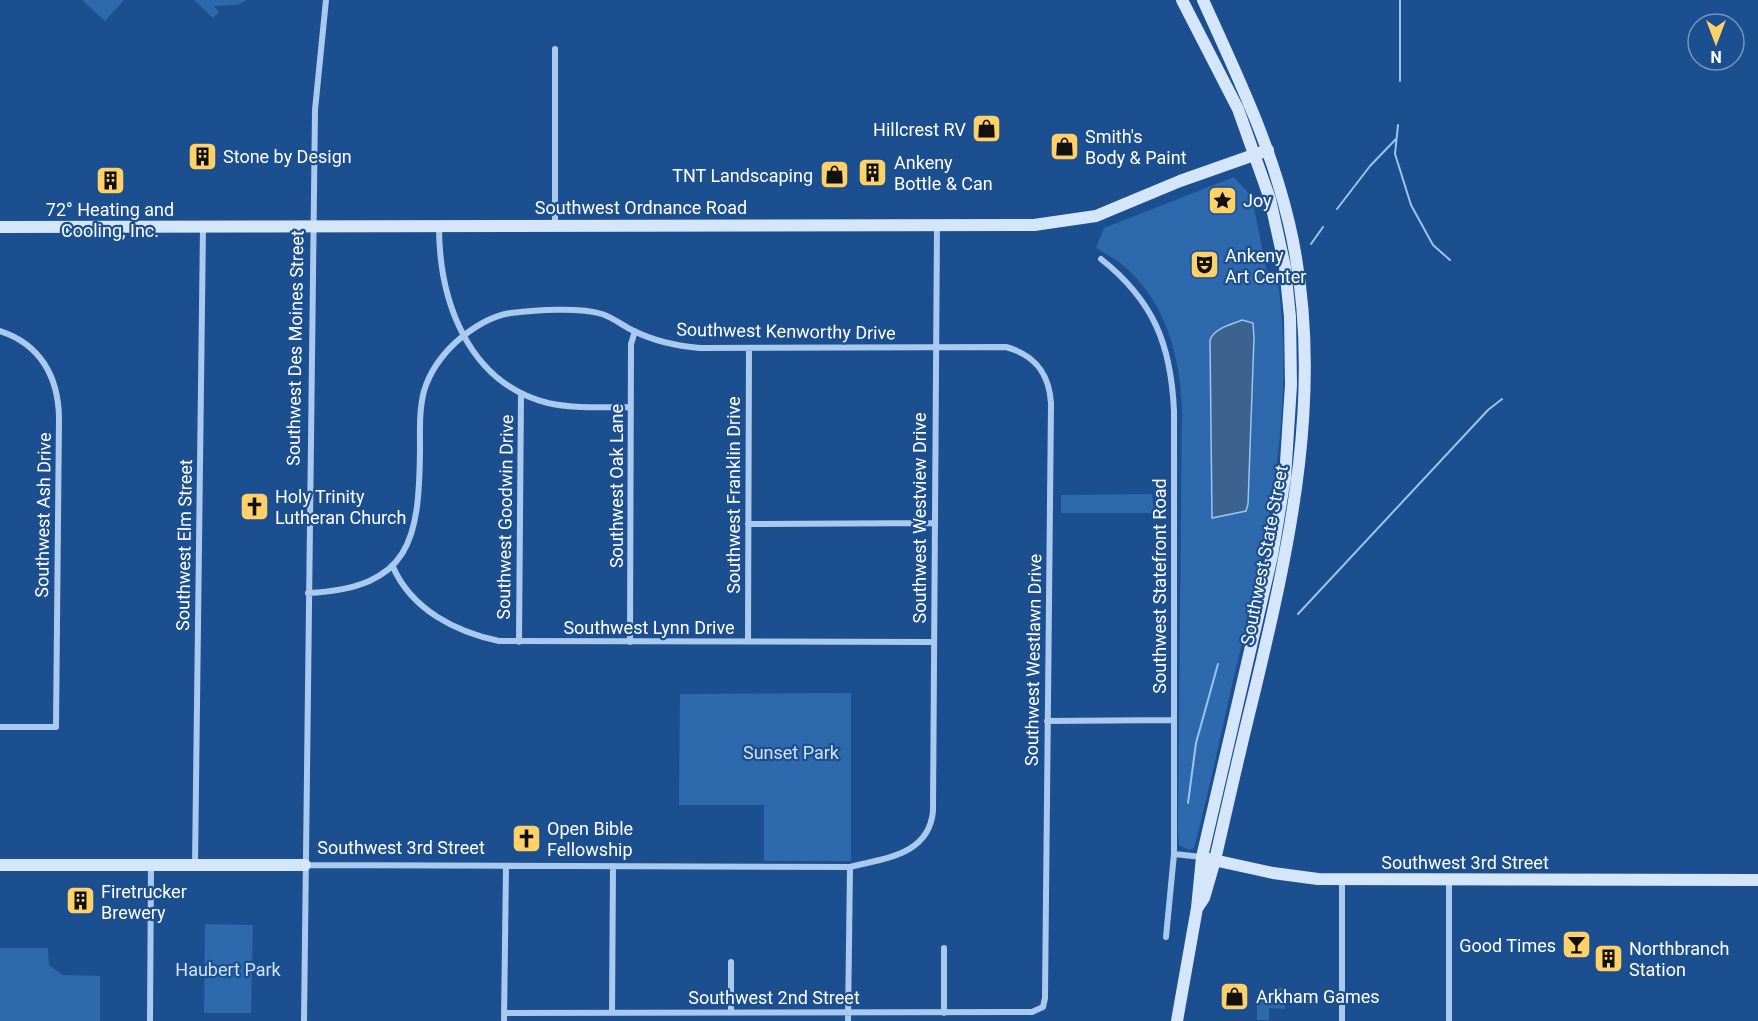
<svg xmlns="http://www.w3.org/2000/svg" width="1758" height="1021" viewBox="0 0 1758 1021" font-family="Roboto,sans-serif">
<rect width="100%" height="100%" fill="#1b4f8f"/>
<path fill="#2e69ad" d="M82,0H124L105,21Z
M194,0H247L237,5L214,6L219,12L213,18Z
M1234,177L1252,197L1268,278L1277,275C1297,407 1267,537 1237,664C1223,723 1211,783 1196,841L1194,848L1189,850L1179,845L1178,832L1182,412C1181,358 1166,302 1124,266C1116,259 1105,254 1096,248L1104,228Z
M1152,494L1154,513H1061V495Z
M851,693V861H764V805H679L680,694Z
M205,924L253,925L251,1013H204Z
M0,948H48L49,965L63,975L100,976V1021H0Z
M1278,988H1285V1009L1269,1008V1020H1257V998L1278,997Z"/>
<path fill="#3c6290" stroke="#9cc4f0" stroke-width="1.5" d="M1242,320L1253,323L1254,338L1248,504L1246,511L1212,518L1210,340C1214,328 1231,325 1242,320Z"/>
<g fill="none" stroke-linecap="round" stroke-linejoin="round">
<path stroke="#9cc4f0" stroke-width="2" d="M1400,81V0
M1398,125L1395,154L1411,205L1433,245L1450,260
M1337,209L1370,166L1396,139
M1311,244L1323,227
M1298,614L1488,410L1502,399
M1188,803L1196,743L1218,664"/>
<path stroke="#a9c9ee" stroke-width="6" d="M555,49V226
M439,226C439,301 468,383 548,403C575,409 604,407 631,407
M1101,259C1154,301 1171,345 1174,411V854L1166,937
M0,331C40,344 58,376 59,417L56,727H0
M748,524L934,523
M393,567C412,610 456,632 499,641L933,642
M308,593C411,588 419,540 420,450C420,431 419,410 424,391C430,371 441,356 456,342C472,328 490,316 511,313C536,310 579,307 602,314C614,318 623,326 634,331C656,342 676,346 700,348L1006,347C1035,355 1049,373 1051,403L1045,998L1043,1007L1032,1012L504,1013
M748,641L749,348
M519,642L521,393
M630,642L631,344L635,331
M1047,721L1174,720
M1174,854L1202,857
M195,865L203,226
M305,865L850,867C885,858 929,855 933,811L937,225
M1449,880V1021
M944,948V1013
M731,1012V962
M612,1013L613,866
M150,1021L151,865
M304,1021L315,110L326,0
M504,1021L506,866
M848,1021L850,867
M1342,1021V880"/>
<path stroke="#d6e6fa" stroke-width="12" d="M0,227L1034,225L1096,216L1180,181L1268,150
M1209,859L1273,873L1318,879L1758,880
M0,865H305
M1198,907L1204,898L1215,860C1227,808 1239,754 1252,702C1290,545 1327,384 1289,223C1271,145 1236,73 1203,0
M1177,1021L1197,908L1202,857L1272,556L1285,478L1291,385L1290,317L1285,267L1270,199L1238,109L1182,0"/>
</g>
<defs>
<symbol id="shop-square" viewBox="-11 -11 22 22"><rect x="-9" y="-9" width="18" height="18" rx="4" fill="#ffd166" stroke="#1b4f8f"/><path d="M-5-2.5h2.3a2.7 3.5 0 0 1 5.4 0H5L5.5 6h-11ZM-1.5-2.5h3a1.5 2.3 0 0 0-3 0Z" fill="#111"/></symbol>
<symbol id="building-square" viewBox="-11 -11 22 22"><rect x="-9" y="-9" width="18" height="18" rx="4" fill="#ffd166" stroke="#1b4f8f"/><path d="M-4-6H4V6H1V3H-1V6H-4ZM-2.5-4.3h1.7v1.8h-1.7ZM.8-4.3h1.7v1.8H.8ZM-2.5-1h1.7V.8h-1.7ZM.8-1h1.7V.8H.8Z" fill="#111"/></symbol>
<symbol id="sight-square" viewBox="-11 -11 22 22"><rect x="-9" y="-9" width="18" height="18" rx="4" fill="#ffd166" stroke="#1b4f8f"/><path d="M0-6L1.8-2.2L6-1.7L2.9 1.2L3.7 5.4L0 3.3L-3.7 5.4L-2.9 1.2L-6-1.7L-1.8-2.2Z" fill="#111"/></symbol>
<symbol id="theatre-square" viewBox="-11 -11 22 22"><rect x="-9" y="-9" width="18" height="18" rx="4" fill="#ffd166" stroke="#1b4f8f"/><path d="M-5-5.5Q0-4 5-5.5V0Q5 5 0 6Q-5 5-5 0ZM-3.3-2.5H-1v1.5H-3.3ZM1-2.5H3.3v1.5H1ZM-2.8 1Q0 5.5 2.8 1Z" fill="#111"/></symbol>
<symbol id="church-square" viewBox="-11 -11 22 22"><rect x="-9" y="-9" width="18" height="18" rx="4" fill="#ffd166" stroke="#1b4f8f"/><path d="M-1.2-6h2.4v3.5h3.3v2.4h-3.3V6h-2.4V-.1h-3.3v-2.4h3.3Z" fill="#111"/></symbol>
<symbol id="bar-square" viewBox="-11 -11 22 22"><rect x="-9" y="-9" width="18" height="18" rx="4" fill="#ffd166" stroke="#1b4f8f"/><path d="M-6-5H6L.8 .8V4.5H3.5V6h-7V4.5H-.8V.8Z" fill="#111"/></symbol>
</defs>
<g fill-rule="evenodd">
<use href="#shop-square" x="970" y="112" width="33" height="33"/>
<use href="#shop-square" x="1048" y="130" width="33" height="33"/>
<use href="#building-square" x="186" y="140" width="33" height="33"/>
<use href="#building-square" x="856" y="156" width="33" height="33"/>
<use href="#shop-square" x="818" y="158" width="33" height="33"/>
<use href="#building-square" x="94" y="164" width="33" height="33"/>
<use href="#sight-square" x="1206" y="184" width="33" height="33"/>
<use href="#theatre-square" x="1188" y="248" width="33" height="33"/>
<use href="#church-square" x="238" y="490" width="33" height="33"/>
<use href="#church-square" x="510" y="822" width="33" height="33"/>
<use href="#building-square" x="64" y="884" width="33" height="33"/>
<use href="#bar-square" x="1560" y="928" width="33" height="33"/>
<use href="#building-square" x="1592" y="942" width="33" height="33"/>
<use href="#shop-square" x="1218" y="980" width="33" height="33"/>
</g>
<g text-anchor="middle" dominant-baseline="central" stroke-width="4.5" stroke-linejoin="round" paint-order="stroke">
<g font-size="18" fill="#fff" stroke="#1b4f8f" text-anchor="start">
<text x="966" y="129" text-anchor="end">Hillcrest RV</text>
<text x="1085" y="136">Smith's<tspan x="1085" dy="21">Body &amp; Paint</tspan></text>
<text x="223" y="156">Stone by Design</text>
<text x="894" y="162">Ankeny<tspan x="894" dy="21">Bottle &amp; Can</tspan></text>
<text x="813" y="175" text-anchor="end">TNT Landscaping</text>
<text x="1243" y="200">Joy</text>
<text x="110" y="209" text-anchor="middle">72° Heating and<tspan x="110" dy="21">Cooling, Inc.</tspan></text>
<text x="1225" y="255">Ankeny<tspan x="1225" dy="21">Art Center</tspan></text>
<text x="275" y="496">Holy Trinity<tspan x="275" dy="21">Lutheran Church</tspan></text>
<text x="547" y="828">Open Bible<tspan x="547" dy="21">Fellowship</tspan></text>
<text x="101" y="891">Firetrucker<tspan x="101" dy="21">Brewery</tspan></text>
<text x="1556" y="945" text-anchor="end">Good Times</text>
<text x="1629" y="948">Northbranch<tspan x="1629" dy="21">Station</tspan></text>
<text x="1256" y="996">Arkham Games</text>
</g>
<g font-size="18" fill="#fff" stroke="#1b4f8f">
<text x="641" y="207">Southwest Ordnance Road</text>
<text transform="translate(786 331) rotate(1)">Southwest Kenworthy Drive</text>
<text transform="translate(295 348) rotate(-89)">Southwest Des Moines Street</text>
<text transform="translate(616 486) rotate(-90)">Southwest Oak Lane</text>
<text transform="translate(733 495) rotate(-90)">Southwest Franklin Drive</text>
<text transform="translate(43 515) rotate(-89)">Southwest Ash Drive</text>
<text transform="translate(505 517) rotate(-89)">Southwest Goodwin Drive</text>
<text transform="translate(919 518) rotate(-90)">Southwest Westview Drive</text>
<text transform="translate(184 545) rotate(-89)">Southwest Elm Street</text>
<text transform="translate(1264 555) rotate(-79)">Southwest State Street</text>
<text transform="translate(1159 586) rotate(-90)">Southwest Statefront Road</text>
<text x="649" y="627">Southwest Lynn Drive</text>
<text transform="translate(1033 660) rotate(-89)">Southwest Westlawn Drive</text>
<text x="401" y="847">Southwest 3rd Street</text>
<text x="1465" y="862">Southwest 3rd Street</text>
<text x="774" y="997">Southwest 2nd Street</text>
</g>
<g font-size="18" fill="#cfe3fa" stroke="#1b4f8f">
<text x="791" y="752">Sunset Park</text>
<text x="228" y="969">Haubert Park</text>
</g>
</g>
<g transform="translate(1716 42) rotate(180)"><circle r="28" fill="#1b4f8f" stroke="#7695bc" stroke-width="1.5"/>
<path d="M0-4.5L10 22L0 15L-10 22Z" fill="#ffd166"/>
<text y="-9" font-size="16" font-weight="bold" text-anchor="middle" fill="#ffffff">N</text>
</g>
</svg>
